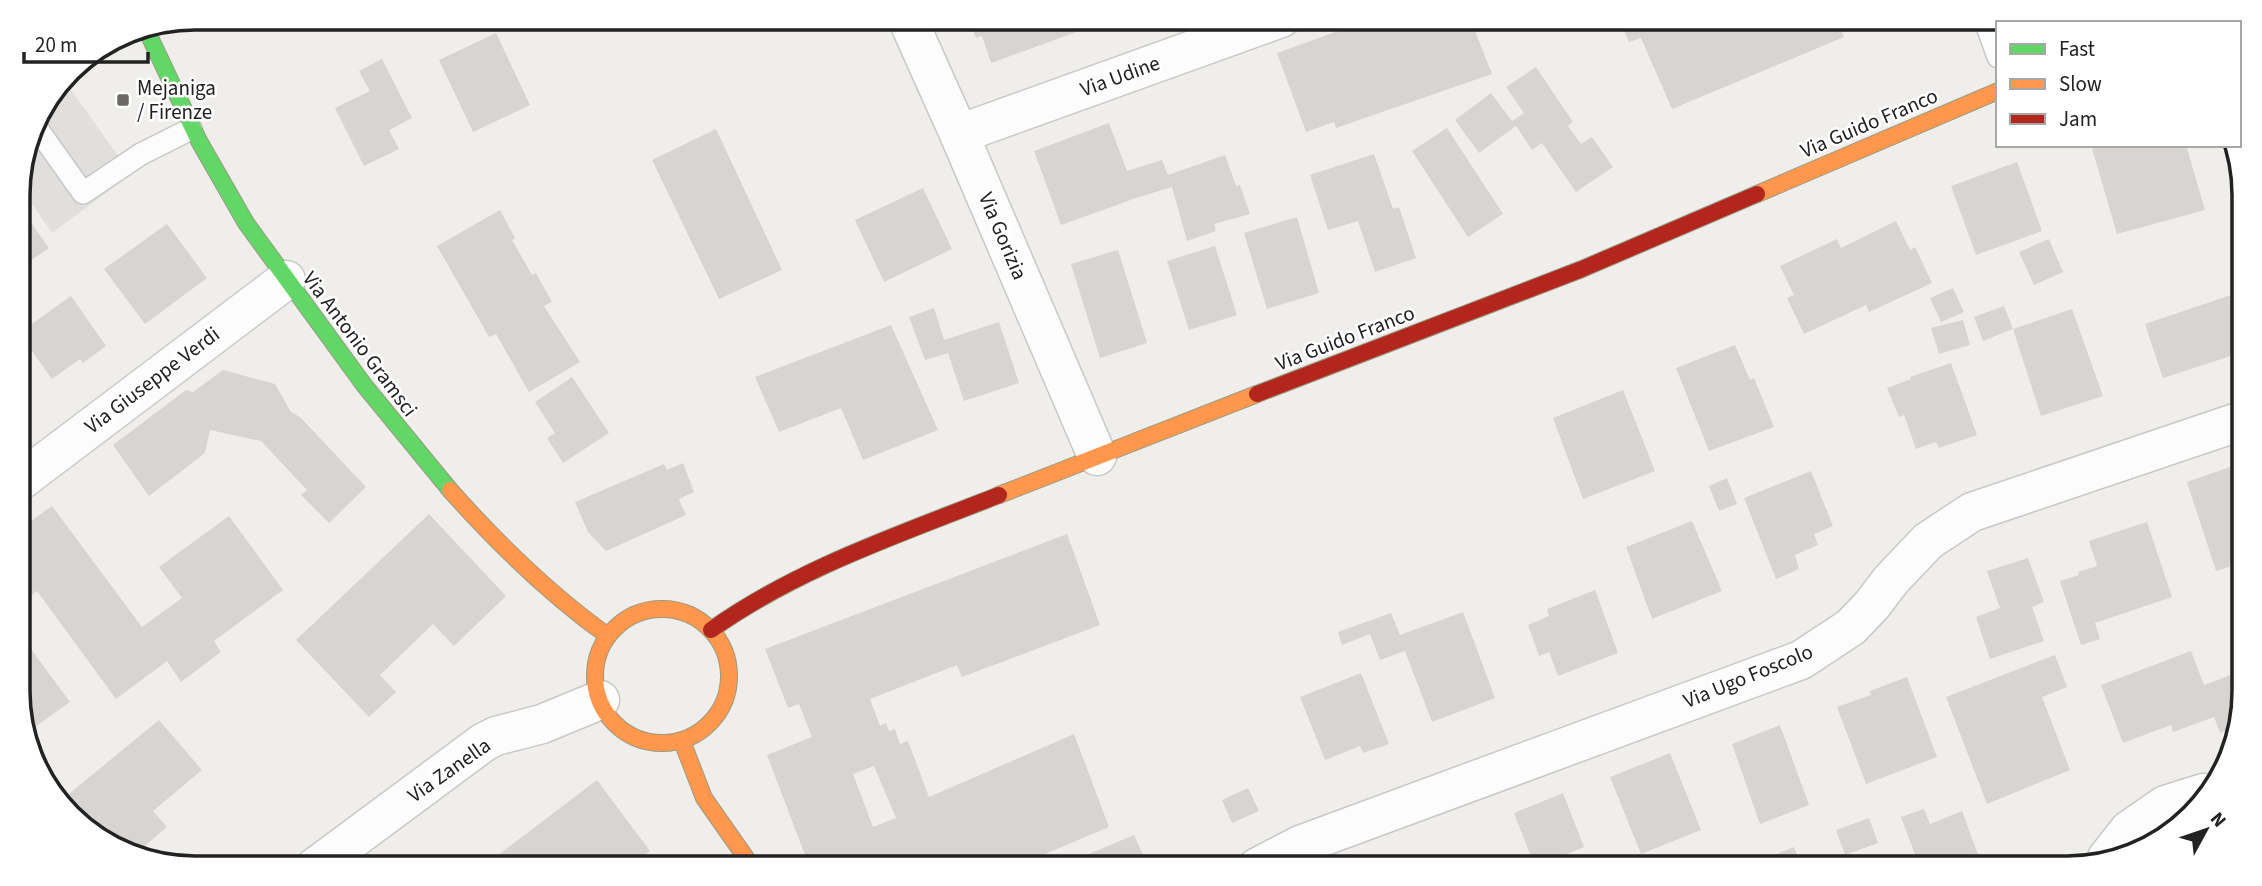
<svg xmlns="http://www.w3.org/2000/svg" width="2262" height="886" viewBox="0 0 2262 886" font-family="'Source Sans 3',sans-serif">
<rect width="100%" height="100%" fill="#f0eeeb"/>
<path fill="#e0dfde" d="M64,80L131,174L52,233L18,183L36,116Z"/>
<path fill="#d7d4d2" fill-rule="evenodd" d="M293,18H316L297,26Z
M968,18H1102L1104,22L991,63L982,36L976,38Z
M1374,18H1445L1450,29L1471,21L1492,74L1336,128L1334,122L1306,132L1277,53Z
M1618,18H1835L1844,37L1672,109L1641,38L1629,42Z
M496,33L530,105L473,132L439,60Z
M382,59L412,118L389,130L399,149L364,166L335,108L370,91L359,71Z
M1536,67L1573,122L1568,126L1581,144L1592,137L1613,167L1576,192L1542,143L1532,150L1516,126L1479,153L1455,120L1491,93L1512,121L1524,113L1506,87Z
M1109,123L1127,171L1162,160L1168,175L1225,155L1236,186L1240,185L1250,214L1214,224L1216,231L1187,241L1172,187L1136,198L1061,225L1034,151Z
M1447,128L1503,214L1468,237L1412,151Z
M716,129L782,270L719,299L652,160Z
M2091,145H2186L2205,210L2117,234Z
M1374,154L1393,209L1399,207L1416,258L1375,272L1358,221L1328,230L1310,175Z
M2017,162L2042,231L1976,255L1951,186Z
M923,188L952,249L884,282L855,220Z
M18,204L49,248L18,269Z
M500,210L515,238L512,240L532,275L536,273L552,302L544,306L580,362L529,392L496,334L489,337L437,246Z
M1297,217L1319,293L1267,309L1244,233Z
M1896,221L1910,250L1915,247L1932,283L1869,312L1866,305L1804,334L1787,298L1794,295L1780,266L1837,239L1841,248Z
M167,224L207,278L145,324L104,269Z
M2049,239L2063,272L2034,285L2019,252Z
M1215,246L1237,315L1189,330L1167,261Z
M1118,250L1147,343L1100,358L1071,264Z
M1953,288L1964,312L1941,322L1930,298Z
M2231,295L2243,335V352L2163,378L2145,324Z
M71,296L106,346L83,363L80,359L52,379L19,333Z
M2004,306L2013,329L1983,341L1974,317Z
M934,308L944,340L999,322L1019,383L964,401L948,353L925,360L909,317Z
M2072,309L2103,396L2041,416L2013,329Z
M1963,320L1970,345L1939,354L1931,328Z
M891,325L938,430L863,460L841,408L779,432L755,377Z
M1735,345L1750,380L1754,378L1774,427L1709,451L1676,368Z
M1951,363L1977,435L1939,448L1936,442L1916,449L1904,415L1899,417L1887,388L1911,379L1910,377Z
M223,370L275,384L291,412L300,417L366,487L329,523L301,495L307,490L261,441L210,430L205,453L149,496L113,445L186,390L193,392Z
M572,377L609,433L563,463L547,438L555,433L535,402Z
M1623,390L1655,471L1583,499L1553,418Z
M2244,462V562L2216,571L2187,482Z
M683,463L694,492L679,499L686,515L606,551L588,532L575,502L664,464L667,470Z
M1811,471L1833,526L1814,534L1818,545L1795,555L1799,569L1776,579L1744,498Z
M1727,478L1737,504L1719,511L1709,486Z
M52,506L142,627L182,598L159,567L229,516L283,590L214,641L221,652L181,682L167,661L116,699L37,591L21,603L20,601V529Z
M429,514L506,596L454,646L433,624L380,675L396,692L369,717L296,640Z
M1692,521L1722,591L1652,619L1626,547Z
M2147,522L2172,597L2095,623L2100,639L2081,645L2060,581L2079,575L2078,572L2097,566L2089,541Z
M1067,534L1100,625L962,677L957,665L870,699L880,726L886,723L889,731L895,729L900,744L908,741L929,797L1074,734L1109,827L1012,868H810L767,755L812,737L799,704L788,708L765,649ZM874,766L896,818L873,827L853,774Z
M2028,558L2044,602L2032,607L2044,641L1990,659L1976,617L2000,608L1987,571Z
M1595,590L1618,653L1558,676L1549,652L1539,656L1528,625L1549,616L1547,609Z
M1463,612L1495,698L1432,722L1405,651L1380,660L1370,634L1342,645L1338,632L1391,613L1400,635Z
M25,641L70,702L25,734L21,725L20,644Z
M2191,651L2204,685L2244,670L2245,691L2239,726L2220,733L2214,717L2173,732L2171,725L2123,743L2101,685Z
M2055,655L2067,687L2042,697L2070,770L1987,804L1946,697Z
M1361,673L1389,744L1363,753L1360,746L1325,760L1300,697Z
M1907,677L1937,757L1866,784L1837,707L1871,695L1870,691Z
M159,720L202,770L153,811L167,827L133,856L61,808L59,802Z
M1780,725L1809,805L1760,824L1732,744Z
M1670,753L1701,830L1641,854L1610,777Z
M597,780L650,851L627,868H481Z
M1248,788L1259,811L1232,823L1222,800Z
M1563,793L1584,847L1535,867L1514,813Z
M1924,809L1930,824L1962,811L1983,868H1920L1901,817Z
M1869,818L1878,843L1845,855L1836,830Z
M1134,835L1149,868H1055Z
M1794,847L1802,868H1772L1768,857Z
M1464,856L1469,868H1433Z
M1852,859L1856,868H1828Z"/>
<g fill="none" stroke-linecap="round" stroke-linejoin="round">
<defs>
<path id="lane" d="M1984,18L1998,57
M34,124L83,193L141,154L191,129"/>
<path id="street" d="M907,18L959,134L1097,456
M959,134L1281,18
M20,481L286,280
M2107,858L2129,830L2165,805L2203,793
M314,868L484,742L496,736L542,724L600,700
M1256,868L1300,845L1801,660L1851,627L1872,605L1891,580L1928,541L1972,512L2244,420"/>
<path id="fast" d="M145,27L199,141L246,223L364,385L450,490"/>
<path id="slow" d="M1757,194L1998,91
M450,490C498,544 549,594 608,636
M999,495L1257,394
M595 676a67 67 0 1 1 134 0a67 67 0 1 1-134 0Z
M682,741L704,798L753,868"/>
<path id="jam" d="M1257,394L1582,269L1757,194
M711,630C798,568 901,534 999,495"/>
</defs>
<use href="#lane" stroke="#c9c8c7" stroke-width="24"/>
<use href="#street" stroke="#c9c8c7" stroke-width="41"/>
<use href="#fast" stroke="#999a82" stroke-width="18"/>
<use href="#slow" stroke="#999a82" stroke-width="18"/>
<use href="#jam" stroke="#999a82" stroke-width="18"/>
<use href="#lane" stroke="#fdfcfc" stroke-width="21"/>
<use href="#street" stroke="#fdfcfc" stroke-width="38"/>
<use href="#fast" stroke="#63d668" stroke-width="16"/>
<use href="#slow" stroke="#ff974d" stroke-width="16"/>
<use href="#jam" stroke="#b3261e" stroke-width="16"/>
</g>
<rect fill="#6a6968" stroke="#fff" stroke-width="2.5" x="116" y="93" width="14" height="14" rx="3.5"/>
<g text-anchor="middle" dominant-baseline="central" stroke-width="5" stroke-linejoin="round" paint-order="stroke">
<g font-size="21" fill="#222" stroke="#fff">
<text transform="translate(1120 76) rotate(-20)">Via Udine</text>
<text transform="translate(1869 123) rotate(-23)">Via Guido Franco</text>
<text transform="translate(1003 236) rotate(67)">Via Gorizia</text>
<text transform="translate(1345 338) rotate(-21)">Via Guido Franco</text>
<text transform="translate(360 344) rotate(53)">Via Antonio Gramsci</text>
<text transform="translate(152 380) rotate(-37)">Via Giuseppe Verdi</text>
<text transform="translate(1748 676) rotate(-22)">Via Ugo Foscolo</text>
<text transform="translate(449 770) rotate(-35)">Via Zanella</text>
</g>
<g font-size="21" fill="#222" stroke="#fff" text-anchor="start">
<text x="137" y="88">Mejaniga<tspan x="137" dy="24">/ Firenze</tspan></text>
</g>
</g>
<path d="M0 0H2262V886H0ZM195 30H2067A165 165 0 0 1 2232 195V691A165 165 0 0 1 2067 856H195A165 165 0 0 1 30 691V195A165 165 0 0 1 195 30Z" fill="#fff" fill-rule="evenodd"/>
<path fill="none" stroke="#222" stroke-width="3.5" d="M195 30H2067A165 165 0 0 1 2232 195V691A165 165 0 0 1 2067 856H195A165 165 0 0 1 30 691V195A165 165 0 0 1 195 30Z"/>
<rect x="1996" y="21" width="245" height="126" fill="#ffffff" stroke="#a7a7a7" stroke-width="2"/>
<rect x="2010" y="44" width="35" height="10" fill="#63d668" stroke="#a7a7a7" stroke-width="2"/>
<text x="2059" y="56" font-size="21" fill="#222222">Fast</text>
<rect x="2010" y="79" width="35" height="10" fill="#ff974d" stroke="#a7a7a7" stroke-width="2"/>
<text x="2059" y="91" font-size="21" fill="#222222">Slow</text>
<rect x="2010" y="114" width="35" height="10" fill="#b3261e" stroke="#a7a7a7" stroke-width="2"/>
<text x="2059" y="126" font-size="21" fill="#222222">Jam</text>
<g transform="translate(2206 830) rotate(50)" stroke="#ffffff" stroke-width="5" paint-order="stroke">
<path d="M0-5L12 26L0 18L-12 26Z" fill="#222222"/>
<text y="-10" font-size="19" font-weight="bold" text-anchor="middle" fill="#222222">N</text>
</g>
<path d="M24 52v10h124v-10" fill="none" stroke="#222222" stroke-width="3.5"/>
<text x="35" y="52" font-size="21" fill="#222222" stroke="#ffffff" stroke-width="5" paint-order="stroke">20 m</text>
</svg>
